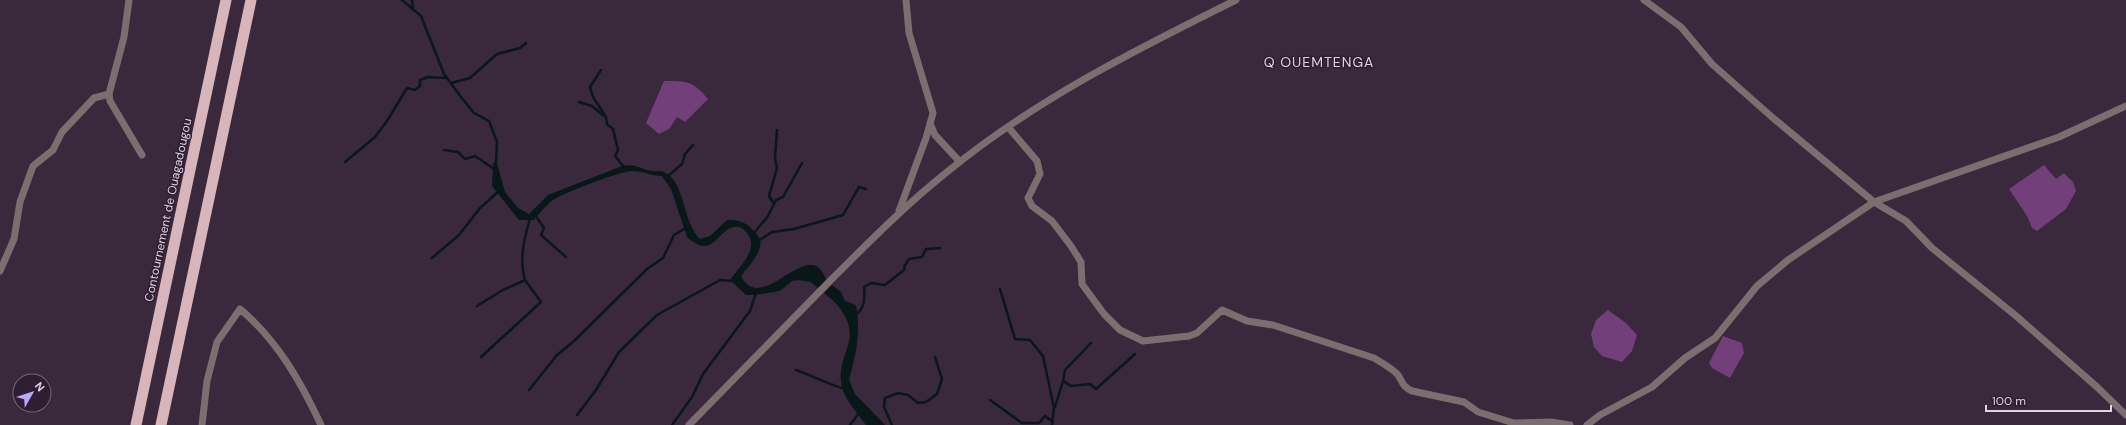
<svg xmlns="http://www.w3.org/2000/svg" width="2126" height="425" viewBox="0 0 2126 425" font-family="'DM Sans',sans-serif">
<rect width="100%" height="100%" fill="#3a283d"/>
<path fill="#723f7b" d="M664,81C687,81 692,80 708,99L685,122L677,117L669,129L659,134L646,123Z
M2044,165L2056,179L2064,173L2073,182L2076,191L2066,209L2037,231L2032,228L2027,216L2009,189Z
M1608,310L1626,323L1637,335L1632,351L1622,362L1602,356L1594,347L1591,334L1596,320Z
M1723,336L1742,343L1744,353L1730,378L1712,368L1709,363Z"/>
<path fill="#081819" d="M496,160L505,192L518,208L529,214L548,195L622,166C637,163 639,169 652,171C656,172 660,170 664,172C686,182 682,222 700,239L710,236L727,220C737,220 745,221 752,229C755,232 759,236 760,240C763,252 748,267 741,276C759,311 794,257 816,266C822,269 824,275 827,281L818,288L810,282L798,280L792,281L780,291L755,295H746L730,280C739,267 760,249 747,233C744,229 739,226 734,227C722,229 717,244 706,246C699,247 692,241 687,237L671,189L662,176C652,176 642,171 632,171C621,171 563,193 553,200C546,205 540,213 534,220H519L492,186L493,164Z
M832,285L841,292L845,301L856,305C861,333 856,354 849,380L855,394L885,425H866C858,414 845,400 842,387C838,372 844,358 848,345C855,323 840,305 824,293Z"/>
<g fill="none" stroke-linecap="round" stroke-linejoin="round">
<path stroke="#081819" stroke-width="2.5" d="M402,0L421,16L444,74L461,97L474,113L489,121L497,142L496,163
M412,0L413,9
M601,70L590,87L593,97L606,117L607,124L613,129L618,150L615,156L624,167
M451,83L470,78L497,54L520,48L526,43
M579,102L592,106L604,116
M444,150L458,152L465,159L475,156L494,169
M345,162L375,137L387,121L407,88L415,90L420,86V80L428,77L447,78
M668,176L682,164L685,154L693,145
M774,204L769,196L777,168L775,158L777,130
M535,215L544,228L541,235L566,257
M754,233L768,216L776,200L783,197L802,163
M758,241L772,232L794,229L843,215L859,187L866,189
M432,258L459,235L480,208L499,191
M1000,289L1015,339L1030,340L1043,356L1054,408L1052,425
M477,306L501,291L525,280C519,260 524,239 530,219
M855,315C865,309 865,298 864,287L871,283L885,285L904,270L905,265L909,259L922,257L926,249L940,248
M481,357L541,302L525,280
M796,370C813,376 828,384 845,389
M1063,381L1065,370L1091,343
M529,390L557,355L573,342L647,269L663,258L674,235L686,228
M990,400L1022,423H1039L1045,416L1053,422
M1055,407L1063,381L1071,386L1090,384L1096,389L1135,354
M577,415L596,390L619,352L657,315L720,280L732,281
M672,425L692,397L703,374L750,311L756,293
M850,425L859,413
M892,425L884,407L885,398L898,393L908,395L918,403L926,402L937,394L942,379L935,357"/>
<path stroke="#7c6d6f" stroke-width="7" d="M129,0L124,37L109,94L110,101L142,155
M1644,0L1681,27L1712,64L1773,118L1874,202L1906,221L1932,248L2015,315L2097,387L2126,415
M930,123L935,135L960,162
M1008,127L1037,161L1040,174L1028,198L1032,206L1052,221L1071,246L1081,262L1082,284L1104,314L1120,330L1143,341L1189,336L1197,333L1222,310L1247,321L1273,325L1374,358C1382,363 1392,368 1398,375C1403,383 1403,387 1412,391L1464,402L1478,412L1514,423L1551,422L1570,425
M899,211L926,138L933,113L909,33L906,0
M0,271L14,239L20,202L33,166L53,150L62,132L94,98L109,94
M202,425L207,381L217,342L240,309C277,340 301,382 321,425
M689,425C734,379 779,333 824,287C864,247 903,207 947,172C1035,100 1135,50 1236,0
M1587,425L1600,415L1652,387L1685,358L1715,338L1757,286L1788,260L1874,202L2059,137L2126,106"/>
<path stroke="#d7b5ba" stroke-width="11" d="M136,425L226,0
M161,425L251,0"/>
</g>
<g text-anchor="middle" dominant-baseline="central" stroke-width="3" stroke-linejoin="round" paint-order="stroke">
<g font-size="12" fill="#dfd3e1" stroke="#2f1e32">
<text transform="translate(168 210) rotate(-78)">Contournement de Ouagadougou</text>
</g>
<g font-size="14" letter-spacing="1" fill="#dfd3e1" stroke="#2f1e32">
<text x="1319" y="62">Q OUEMTENGA</text>
</g>
</g>
<g transform="translate(32 393) rotate(51)"><circle r="19" fill="#2f1e32" stroke="#756678"/>
<path d="M0-3L7 15L0 10L-7 15Z" fill="#b5acf8"/>
<text y="-6" font-size="11" font-weight="bold" text-anchor="middle" fill="#dfd3e1">N</text>
</g>
<path d="M1986 405v6h125v-6" fill="none" stroke="#dfd3e1" stroke-width="2"/>
<text x="1992" y="405" font-size="12" fill="#dfd3e1" stroke="#2f1e32" stroke-width="3" paint-order="stroke">100 m</text>
</svg>
